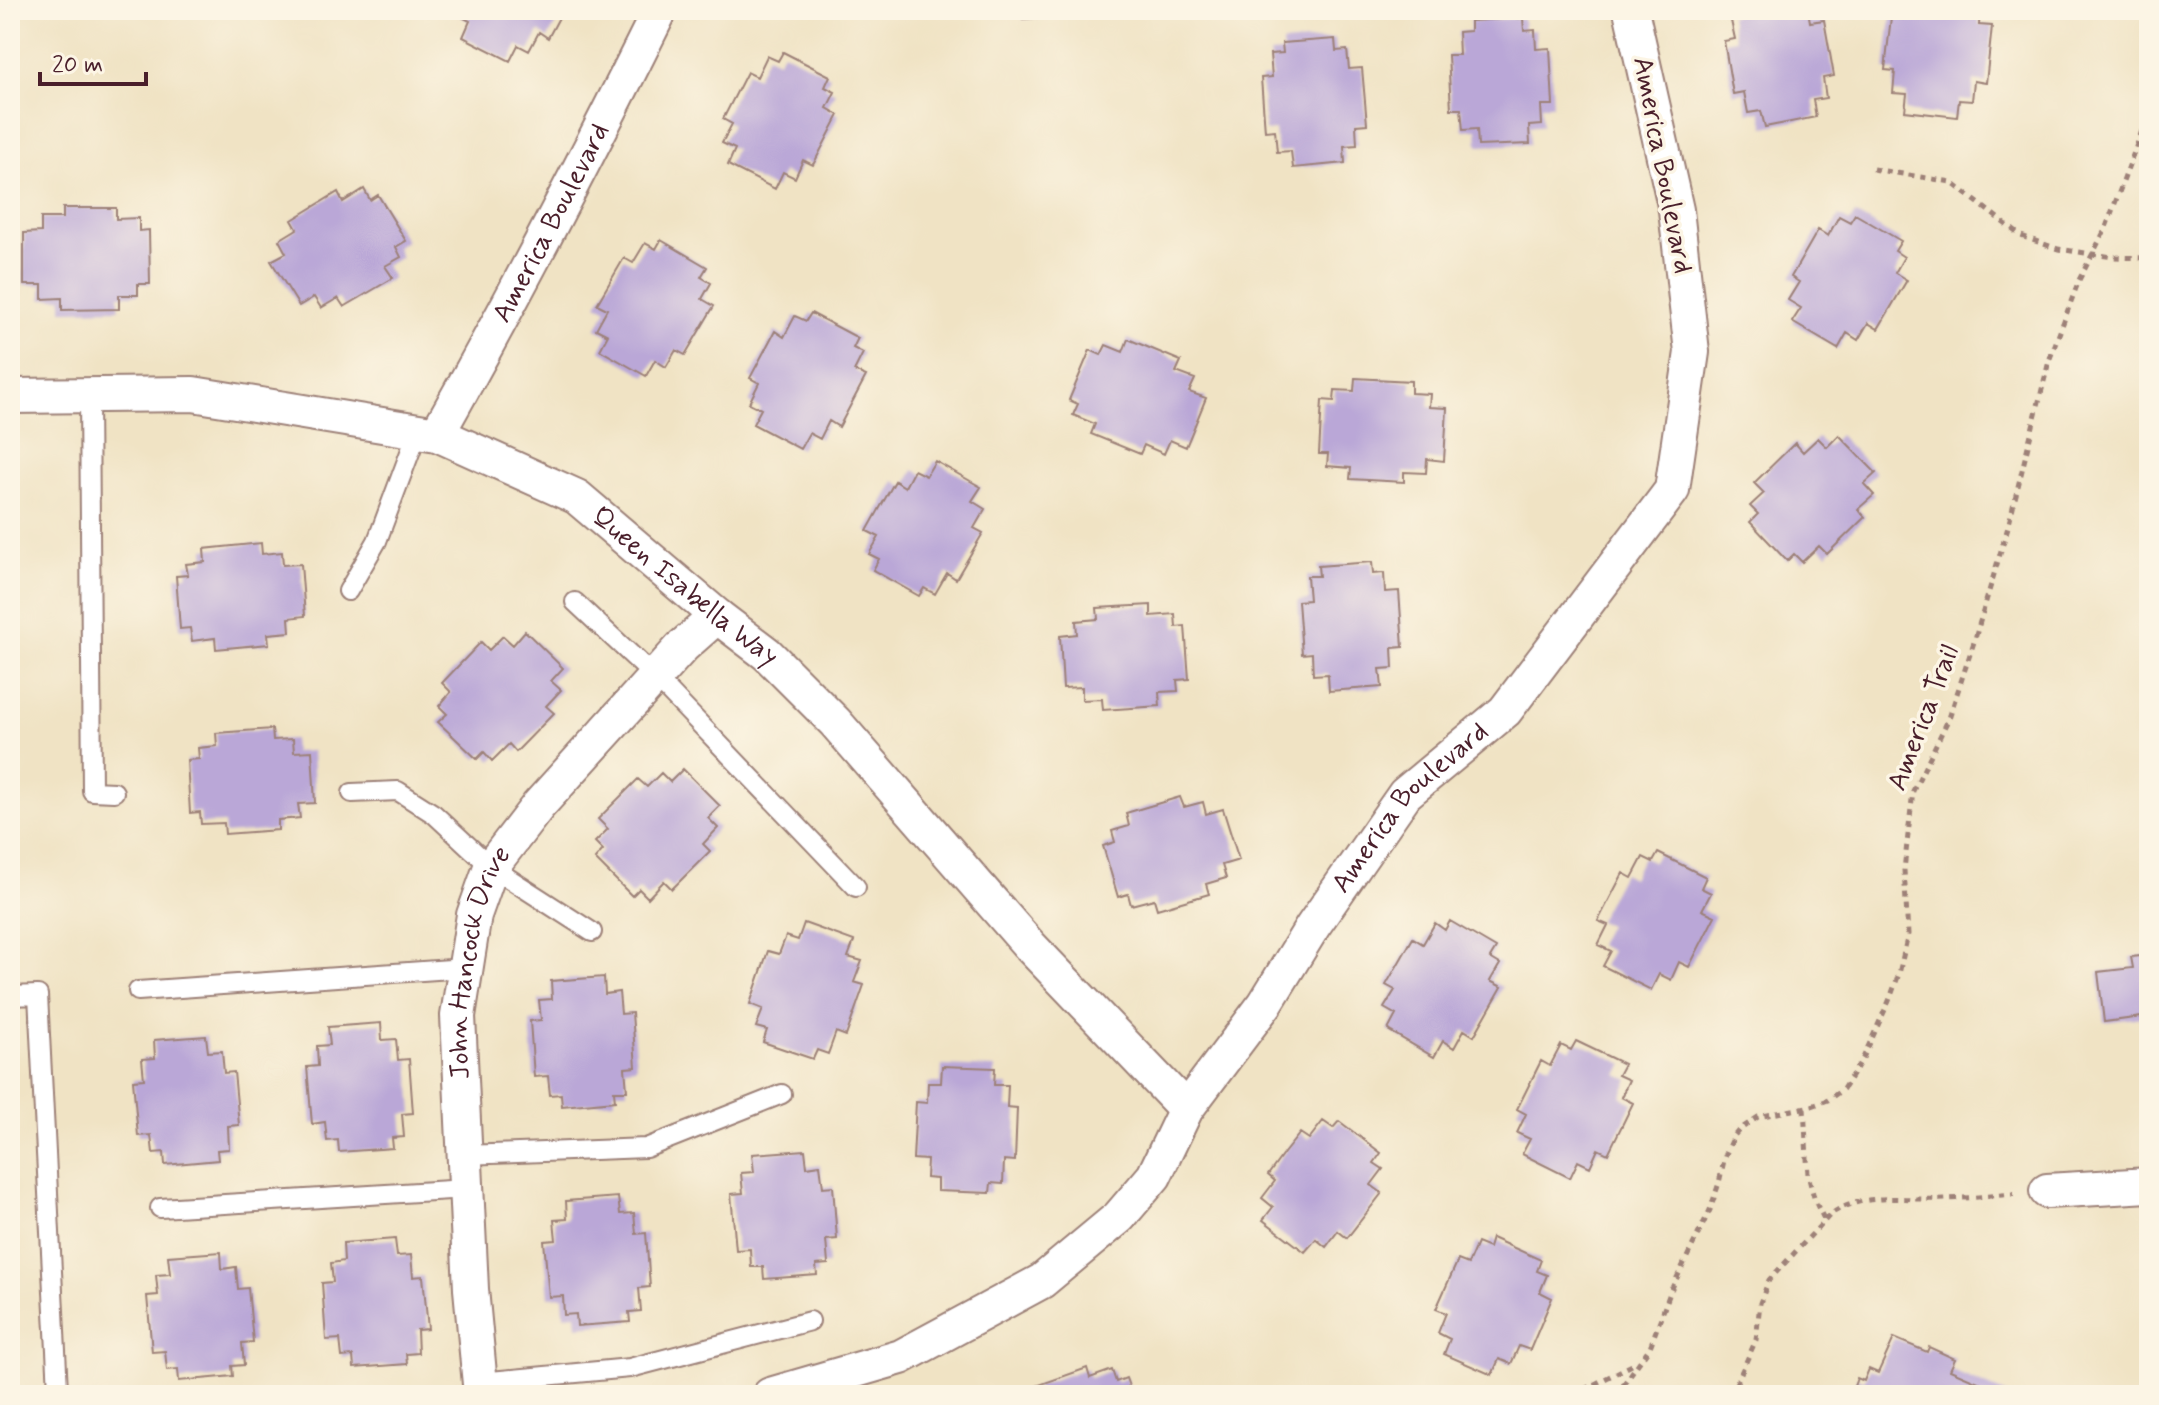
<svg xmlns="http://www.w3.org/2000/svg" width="2159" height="1405" viewBox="0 0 2159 1405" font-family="Mynerve,sans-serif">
<rect width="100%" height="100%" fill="#fcf5e5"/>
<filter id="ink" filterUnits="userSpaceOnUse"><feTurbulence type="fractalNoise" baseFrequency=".0125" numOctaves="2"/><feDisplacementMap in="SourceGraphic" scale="16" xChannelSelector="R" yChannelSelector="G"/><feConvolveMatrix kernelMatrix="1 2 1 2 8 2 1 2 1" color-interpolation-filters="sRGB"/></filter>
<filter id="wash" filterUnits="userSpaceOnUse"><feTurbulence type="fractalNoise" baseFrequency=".006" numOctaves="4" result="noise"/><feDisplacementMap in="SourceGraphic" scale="32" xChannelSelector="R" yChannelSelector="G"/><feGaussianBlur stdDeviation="1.8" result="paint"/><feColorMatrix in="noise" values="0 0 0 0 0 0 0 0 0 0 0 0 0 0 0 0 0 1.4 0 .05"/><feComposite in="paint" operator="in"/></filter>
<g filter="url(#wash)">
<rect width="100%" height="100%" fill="#f0e3c4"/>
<g id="blocks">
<path fill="#baa7d7" d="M460,10H563L548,38L539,32L529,51L518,45L510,61L463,37L470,21L458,15Z
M1021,10H1074L1075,15L1022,19Z
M1741,10H1808L1810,22L1824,20L1834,76L1823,78L1826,98L1813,100L1816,117L1765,127L1761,111L1748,113L1744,92L1733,94L1724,41L1735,39L1730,16L1742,14Z
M1903,10H1980L1979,25L1992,26L1986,83L1974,81L1972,101L1959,100L1957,117L1905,111L1907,94L1893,93L1895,71L1885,70L1888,43L1891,17L1902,19Z
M1523,18L1524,31L1535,30L1536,49L1550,48L1553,105H1541L1542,125L1529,126L1530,144L1478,146L1477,129L1463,130L1461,109H1451L1448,55H1459L1458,32L1470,31V21Z
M1335,39L1336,51L1347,50L1349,69L1362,68L1367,124L1356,125L1357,145L1344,146L1345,163L1293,168L1291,151L1277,152L1275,130L1265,131L1261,78L1272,77L1270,54L1283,53L1282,43Z
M783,52L830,76L825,87L835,92L827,108L839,115L813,165L803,160L795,178L783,172L775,189L728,165L735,149L722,143L732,124L723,119L747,72L757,77L767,56L778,61Z
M364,189L370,200L378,195L406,241L396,247L401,257L385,266L393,278L344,307L338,298L321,308L314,297L299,306L271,261L286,253L279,240L297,229L292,220L338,192L343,202Z
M63,208H116V219L139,218V231L149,230L150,284H138V295H119V309L62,310V298L42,299V285H24V233L41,232V218H63Z
M1855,214L1901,241L1895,251L1904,257L1895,273L1907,280L1878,329L1868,323L1858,340L1847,333L1838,349L1792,322L1801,308L1788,300L1799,282L1791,277L1818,230L1828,236L1839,216L1850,222Z
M661,240L707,267L701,277L711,283L702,299L714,306L685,355L676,350L666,367L655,360L646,376L600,350L608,335L596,329L607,309L597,304L624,258L633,263L645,243L656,249Z
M811,313L858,338L853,348L863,353L854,371L866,376L839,427L829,421L820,439L809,433L800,449L753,424L761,409L749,403L759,383L750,378L775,331L784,337L795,316L806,321Z
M1128,339L1181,361L1176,372L1195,379L1189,392L1206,398L1186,447L1170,440L1164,454L1144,445L1140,454L1091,434L1095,424L1073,415L1078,404L1069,400L1090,350L1101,355L1106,345L1123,352Z
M1355,378L1411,381V393L1430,394L1429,407L1447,408L1444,461L1427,459L1426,473L1404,472V482L1350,479L1351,468L1327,466L1328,454H1319L1322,400L1334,401L1335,390L1354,391Z
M1839,435L1876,473L1864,484L1874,495L1858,509L1865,517L1827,554L1819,546L1802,562L1794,554L1787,561L1750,522L1758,514L1750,506L1764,493L1754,483L1795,443L1803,452L1818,438L1827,447Z
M935,461L981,487L972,501L985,509L974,528L983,533L956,579L947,573L935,594L924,588L919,596L873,570L879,559L869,554L879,537L867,531L895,481L905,487L914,470L926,476Z
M261,543L262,554L282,552L283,565L301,564L305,616L289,618L290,632L268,634L269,644L216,649L215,638L192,641L190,628L180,629L176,576L188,575L186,564L205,562L204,549Z
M1372,562L1373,574L1384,573L1385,592L1399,591L1403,647L1392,648L1393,668L1380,669L1382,687L1329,691L1328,674L1313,675L1312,653L1302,654L1298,601L1309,600L1307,576H1319L1318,566Z
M1151,605V616L1175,614L1176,627L1185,626L1189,679L1177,680L1178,691L1159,692L1160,706L1103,710L1102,699L1082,700V687L1063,688L1060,636L1077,634L1076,621L1098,619L1097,608Z
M525,631L563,668L551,681L561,690L546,706L554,713L516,752L509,744L492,761L484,752L477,759L438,722L447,714L439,706L451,692L442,683L481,642L489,650L503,636L513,645Z
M272,729L273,740L293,739L294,752L312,751L315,803L298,804L300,818L278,820V830L225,834L224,823L201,824L200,812L190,813L187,760L199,759L198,748L217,746L216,733Z
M683,769L720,806L708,818L718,828L703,844L710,851L672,889L664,881L648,898L639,889L632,896L595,859L603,850L595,842L608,829L598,819L638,779L647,787L661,773L670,782Z
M1180,797L1184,807L1203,802L1206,814L1223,809L1239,860L1222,865L1226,878L1206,884L1209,894L1157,909L1154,899L1131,905L1128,894L1118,897L1103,846L1115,842L1112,831L1129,826L1126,813Z
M1658,853L1706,877L1701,888L1711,893L1702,910L1715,916L1689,967L1679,962L1671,980L1659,974L1651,990L1603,966L1611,951L1598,945L1608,925L1598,921L1623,873L1632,878L1643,857L1653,862Z
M1450,921L1496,948L1490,958L1500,964L1490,981L1502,987L1474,1036L1464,1030L1454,1048L1443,1041L1434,1057L1388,1030L1396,1015L1384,1008L1395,990L1386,985L1413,938L1423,944L1435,923L1445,930Z
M804,923L854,941L848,957L862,961L854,982L864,985L846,1036L836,1032L828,1054L817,1050L813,1059L763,1042L767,1030L756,1027L763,1009L750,1004L768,951L779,954L786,936L798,940Z
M2149,955V1016L2104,1022L2098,972L2133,968L2131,957Z
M604,977L605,994L619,992L621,1014L632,1013L636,1067L625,1068L627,1091H614L615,1101L562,1106L561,1094L550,1095L548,1076L534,1077L530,1021L541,1020L539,1000L552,999L551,981Z
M381,1023L382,1040L396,1039L398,1060L409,1059L413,1113L402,1114L404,1137L392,1138L393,1148L339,1152L338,1140L327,1141L325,1122L312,1124L307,1067L318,1066L317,1046L330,1045L328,1027Z
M206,1036L208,1052L222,1051L224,1073L234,1072L239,1125L228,1126L229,1149L217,1150L218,1160L165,1165L164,1152L153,1153L151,1135L138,1136L133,1080L144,1079L142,1059L155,1058L154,1040Z
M1576,1041L1624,1064L1618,1075L1629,1080L1621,1097L1633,1103L1608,1154L1598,1149L1590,1167L1578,1161L1570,1178L1522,1154L1530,1139L1517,1133L1526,1114L1517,1109L1541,1061L1550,1066L1561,1045L1571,1050Z
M942,1066L995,1068L994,1085H1008L1007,1107L1017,1108L1015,1161L1004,1160L1003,1184L991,1183L990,1193L937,1191V1179L926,1178L927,1160L913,1159L916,1102L927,1103L928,1083H941Z
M1323,1121L1333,1128L1339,1121L1381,1153L1374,1163L1383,1169L1371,1185L1382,1193L1347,1238L1338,1231L1326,1247L1316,1239L1305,1252L1263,1220L1273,1207L1262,1198L1275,1181L1268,1175L1284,1153L1300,1133L1309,1139Z
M805,1150L807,1167L820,1165L823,1187L833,1186L837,1239L826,1240L828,1264L816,1265L817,1275L764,1279L763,1267H751L750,1249L736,1250L731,1194L743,1193L741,1173L754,1172L752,1154Z
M618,1197L620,1214L634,1213L636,1234L646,1233L650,1287L639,1288L641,1311L629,1312L630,1322L577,1326L576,1314L564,1315L563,1296L549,1297L544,1241L556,1240L554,1220L567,1219L566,1201Z
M1492,1238L1541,1260L1537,1271L1547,1275L1540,1292L1552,1298L1530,1350L1519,1346L1511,1364L1499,1359L1492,1375L1444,1354L1450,1339L1438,1333L1446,1313L1436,1309L1458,1260L1468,1264L1477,1243L1489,1248Z
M395,1239L397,1256L411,1255L413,1277L423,1276L428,1329L417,1330L418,1353L406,1354L407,1364L354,1368L353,1356L342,1357L340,1339L326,1340L322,1283L333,1282L331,1263L344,1261L343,1243Z
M221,1252L222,1269L236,1267L238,1289L248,1288L253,1342L242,1343L244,1365L232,1366L233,1376L179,1381L178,1369L167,1370L165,1351L152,1352L147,1296L158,1295L156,1275L170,1274L168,1256Z
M1894,1338L1927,1352L1929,1347L1955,1359L1950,1370L2009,1395H1856L1858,1390L1853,1389L1857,1378L1864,1381L1869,1369L1878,1373Z
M1087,1368L1090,1378L1112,1370L1116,1382L1126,1378L1132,1395H1039L1036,1386Z"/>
</g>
</g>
<g filter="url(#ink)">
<use href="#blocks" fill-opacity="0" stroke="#9d8178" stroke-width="2"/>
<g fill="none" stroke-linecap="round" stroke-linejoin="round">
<defs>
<path id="lane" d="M89,395L92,791L114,792
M348,591L377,541L418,431
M575,602L655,677L856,887
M352,793L398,791L434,814L491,867L592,932
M138,991L465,968
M10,996L38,995L58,1390L21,1395
M464,1155L646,1148L782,1094
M160,1208L466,1189
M480,1382L630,1368L810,1321"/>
<g id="street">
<path id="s1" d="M10,396L193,394L437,434L577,497L717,616L767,654L835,722L1030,946L1186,1109"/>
<path id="s2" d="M437,434C516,295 589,153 660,10"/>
<path d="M2047,1191L2149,1185"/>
<path id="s3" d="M481,1395L471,1289L458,1016L474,915L491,867L538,806L683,646L717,616"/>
<path id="s4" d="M770,1395L901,1357L1042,1281L1119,1217L1154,1176L1186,1109L1265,1004L1313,926L1405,794L1505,711L1672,490L1692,352L1676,210L1631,10"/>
</g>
</defs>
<use href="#lane" stroke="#9d8178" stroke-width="22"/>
<use href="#street" stroke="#9d8178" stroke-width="38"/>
<path stroke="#9d8178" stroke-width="5" stroke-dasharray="6 6" stroke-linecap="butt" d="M1873,169L1951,182L2021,236L2058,249L2113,257L2149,258
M1804,1108L1808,1175L1815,1201L1825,1221
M1573,1395L1636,1363
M1616,1395L1650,1347L1671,1290L1710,1210L1719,1183L1725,1156L1734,1136L1739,1130L1758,1117L1812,1106L1828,1100L1843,1089L1863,1058L1889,1001L1899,974L1908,934L1904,870L1913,791L1949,718L1974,642L2008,527L2049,361L2079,280L2105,230L2149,112
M1731,1395L1756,1340L1760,1303L1769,1280L1831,1214C1864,1191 1908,1201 1946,1199C1968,1198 1991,1196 2014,1194"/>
<use href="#lane" stroke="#fff" stroke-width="18"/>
<use href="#street" stroke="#fff" stroke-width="34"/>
</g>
</g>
<g text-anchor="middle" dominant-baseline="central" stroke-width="7" stroke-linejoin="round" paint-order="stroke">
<g font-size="28" fill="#4a1f2b" stroke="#fcf5e5">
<text transform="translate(1662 165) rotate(79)">America Boulevard</text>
<text stroke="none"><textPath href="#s2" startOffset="240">America Boulevard</textPath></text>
<text stroke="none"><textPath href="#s1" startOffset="724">Queen Isabella Way</textPath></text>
<text transform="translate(1924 718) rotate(-69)">America Trail</text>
<text stroke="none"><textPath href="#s4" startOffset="902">America Boulevard</textPath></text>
<text stroke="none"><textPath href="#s3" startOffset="436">John Hancock Drive</textPath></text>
</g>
</g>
<rect width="2159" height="1405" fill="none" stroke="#fcf5e5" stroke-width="40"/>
<path d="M40 72v12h106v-12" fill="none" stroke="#4a1f2b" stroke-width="4"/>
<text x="52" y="72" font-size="24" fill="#4a1f2b" stroke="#fcf5e5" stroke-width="6" paint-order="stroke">20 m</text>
</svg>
